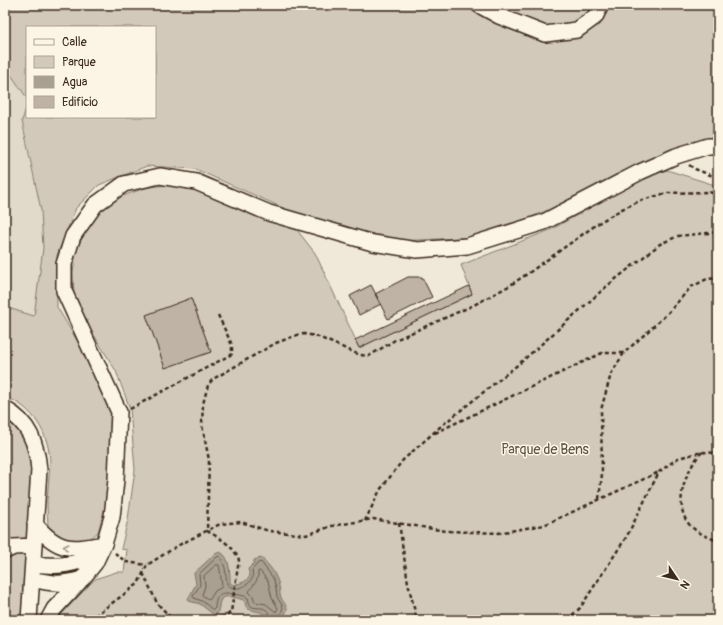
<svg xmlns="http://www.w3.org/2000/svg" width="723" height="625" viewBox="0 0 723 625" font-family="Pangolin,sans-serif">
<rect width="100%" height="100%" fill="#f0e9d9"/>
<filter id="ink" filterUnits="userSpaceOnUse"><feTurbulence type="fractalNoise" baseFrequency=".025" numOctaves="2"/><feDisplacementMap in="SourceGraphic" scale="8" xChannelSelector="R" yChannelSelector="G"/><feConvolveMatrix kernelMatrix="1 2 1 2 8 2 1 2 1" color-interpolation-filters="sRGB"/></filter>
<g filter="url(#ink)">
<path fill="#e1d9c9" d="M5,66L27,98V105L22,121L25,140L41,210L43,248L34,316L5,307Z"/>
<path fill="#d2c9ba" stroke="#867a6c" d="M5,5H595L578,25L601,24L609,5H718V139L683,146L615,175L546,211L480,237L398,241L306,218L195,169L147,166L99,185L76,208L57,255V307L99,377L112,415L113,445L105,507L98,532L85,543L65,540L48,529C48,520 47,511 47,501C48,489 49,477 50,464C50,435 33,406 5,397V307L34,316L43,248L41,210L22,121L27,105V117H155V27H27V98L5,66Z
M667,170L718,186V620H56L95,579L116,572H124L127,550L121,549L128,519L135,470L130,409L116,371L84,319L74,296L73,273L76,251L86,230L100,211L120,197L145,188L165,185L185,187L206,192L297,230L315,253L359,347L472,294L461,265L550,230L646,177Z
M5,419C13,424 22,432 26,441C35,460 30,505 27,526L23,620H5Z"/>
<path fill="#aaa091" stroke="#7e7163" d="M220,552C230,556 230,573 230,583L233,585C240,583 246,583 250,576L248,569L254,563V560L261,558C269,564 277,575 279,586C280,589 280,592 280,595C284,607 293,605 281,620H267C263,605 245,617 245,601C239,598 228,595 222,598C218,603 220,608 217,614L214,615L200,604L189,601L188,599L196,584L194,573L215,554Z"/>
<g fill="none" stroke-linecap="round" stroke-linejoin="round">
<path stroke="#67594c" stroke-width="1" d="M216,565H219L220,570L222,587L215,591L210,599L209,600L202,595L205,586L204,576Z
M260,571L268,581L272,598L278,608L276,612L266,604L255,602L253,596L249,592C252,585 259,582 258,572Z
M271,620C268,601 255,612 250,605C249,603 249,601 248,598C244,595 239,595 233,594C219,591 216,595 215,608L213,610L202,601L194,598L193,596L200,585L199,574L217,557L220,556L225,568L227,584C235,593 249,586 253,577L252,570L258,563L261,562L273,578L276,588L277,597L283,607L279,620"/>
</g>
<path fill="#beb3a4" stroke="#3b2a1e" d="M408,277H422L432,297L388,319L375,294Z
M371,285L381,304L359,315L350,296Z
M469,286L472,294L359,348L355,340Z
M191,298L211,352L165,368L146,315Z"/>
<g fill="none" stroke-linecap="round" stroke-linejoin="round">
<defs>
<path id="street" d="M479,5L499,16L545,34L577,30L595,17L601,5
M5,409C29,422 37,444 39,470L29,620
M35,524C58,552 71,550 104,544
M5,551L14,547L34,546
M33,564C50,566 69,567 84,559C90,556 95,551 100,547
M32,579C52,584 63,585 82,579
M48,620L54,609L82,579L95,563L104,544L112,517L116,480L119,412L64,291V264L73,236L95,205L124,184L160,176L196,182L269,213L373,243L417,250L467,246L544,222L640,172L676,156L708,146H718"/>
</defs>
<use href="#street" stroke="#3b2a1e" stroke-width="18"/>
<path stroke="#3b2a1e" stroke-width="2.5" stroke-dasharray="4 3" stroke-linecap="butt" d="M689,165L695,169L718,178
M130,409L232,354V345L218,315
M435,433L602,353H624
M702,452C688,467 675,497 685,518C690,530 707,537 718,541
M599,499L602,474L601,410L611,374L624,353L667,314L691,287L707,279L718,278
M365,521L380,490L403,460L440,427L520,363L607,286L660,244L678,236L718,232
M399,523L408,583L417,620
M115,553L126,562L147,565
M143,573L157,603L173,620
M89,620L138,584L147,565L179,545L220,524L241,522L269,531L306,535L332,526L373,519L446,531L498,533L544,525L659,472
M214,620L226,616L231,612L239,560C234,546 220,538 207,531L209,460L202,425L203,404L208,385L213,379L276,343L297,335L304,334L316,336L360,355L369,356L395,340L474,305L509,286L530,272L600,222L622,209L642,200L667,193L708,192L718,194
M567,620L580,608L627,536L659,472L678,458L702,452L718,453"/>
<use href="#street" stroke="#fcf5e5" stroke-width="15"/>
</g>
<defs><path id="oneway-chevron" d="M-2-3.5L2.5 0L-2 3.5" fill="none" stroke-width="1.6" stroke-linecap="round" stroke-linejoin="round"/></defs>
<use stroke="#9c9082" href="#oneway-chevron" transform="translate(66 547) rotate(-166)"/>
</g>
<g text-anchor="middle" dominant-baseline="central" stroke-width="3" stroke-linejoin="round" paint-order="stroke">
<g font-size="14" fill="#615245" stroke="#fcf5e5">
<text x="545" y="449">Parque de Bens</text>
</g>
</g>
<rect width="723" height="625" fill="none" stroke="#fcf5e5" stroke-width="20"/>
<rect x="10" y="10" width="703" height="605" fill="none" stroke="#3b2a1e" stroke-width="1.5" filter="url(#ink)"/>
<rect x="26" y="26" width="130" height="92" fill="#fcf5e5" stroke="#afa495"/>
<rect x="34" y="39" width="20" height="6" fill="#fcf5e5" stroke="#afa495"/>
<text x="62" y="46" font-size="12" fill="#3b2a1e">Calle</text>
<rect x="34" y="56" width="20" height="12" fill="#d2c9ba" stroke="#afa495"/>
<text x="62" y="66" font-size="12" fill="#3b2a1e">Parque</text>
<rect x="34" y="76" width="20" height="12" fill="#aaa091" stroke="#afa495"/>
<text x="62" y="86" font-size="12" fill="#3b2a1e">Agua</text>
<rect x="34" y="96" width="20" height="12" fill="#beb3a4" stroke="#afa495"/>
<text x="62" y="106" font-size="12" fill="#3b2a1e">Edificio</text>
<g transform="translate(677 579) rotate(125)" stroke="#fcf5e5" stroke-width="3" paint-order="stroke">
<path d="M0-3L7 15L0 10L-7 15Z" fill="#3b2a1e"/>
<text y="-6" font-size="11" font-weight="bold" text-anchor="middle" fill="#3b2a1e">N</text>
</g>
</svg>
